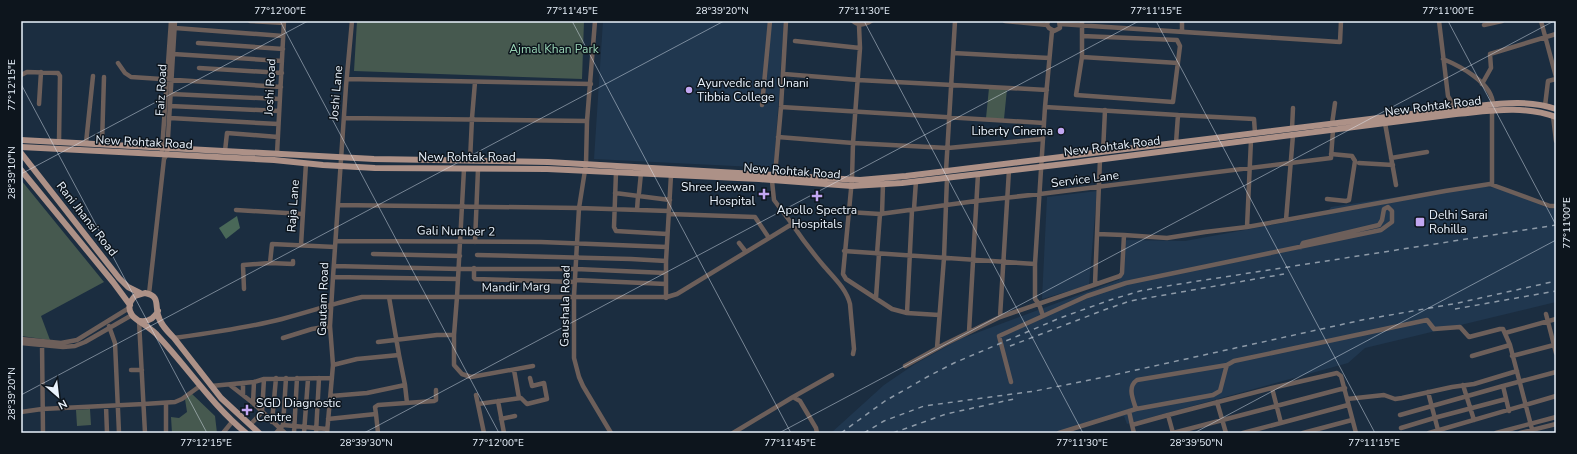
<svg xmlns="http://www.w3.org/2000/svg" width="1577" height="454" viewBox="0 0 1577 454" font-family="'Nunito Sans',sans-serif">
<rect width="100%" height="100%" fill="#1b2d40"/>
<path fill="#20374f" d="M603,21H784L774,168L594,159Z
M1469,186L1503,188L1550,209L1556,208V302L1365,348L1348,363L1127,424L1124,416L1058,433H831L884,385L915,364L960,339L1119,280L1124,240L1185,241L1326,215L1331,207Z
M1097,191L1089,285L1042,299L1047,197Z"/>
<path fill="#46594f" d="M357,21H584L582,79L354,71Z
M989,88L1007,89L1004,119L986,118Z
M21,180L104,282L41,316L50,340L21,336Z
M191,393L215,416L217,433H172L171,417L179,418L187,412L185,399Z
M90,409L91,425L77,426L76,410Z"/>
<path fill="#496858" d="M237,216L240,228L226,239L219,228Z"/>
<g fill="none" stroke-linecap="round" stroke-linejoin="round">
<path stroke="#6d5f5a" stroke-width="4.5" d="M250,21L284,23
M595,21L587,121L586,164L579,208L574,296V358L579,377L583,386L611,433
M853,21C859,26 865,25 871,21
M1005,21L1047,25
M1048,21L1047,25L1049,28L1054,31L1060,28L1059,21
M1439,21L1448,96L1452,103L1460,108
M1541,21L1556,77
M1060,24L1340,42L1341,21
M859,25L860,48L853,143L852,179L843,274L846,279L892,309L907,313
M1484,25L1502,21
M175,28L283,36
M1052,31L1045,107L1035,264V299L1039,304L1043,316L1087,296L1126,283L1381,230L1392,222V211L1388,207L1384,209L1382,220L1379,225L1303,243L1301,247
M1182,31V21
M1082,36L1177,40L1180,46L1173,102L1076,95L1082,57V21
M795,41L860,48
M198,43L283,49
M953,53L1049,58
M173,54L282,61
M1082,57L1178,63
M1443,59C1460,66 1493,83 1493,105
M118,63L125,73L131,77L281,87
M199,68L282,73
M784,74L858,80L1047,90
M21,75L27,72L58,73L60,76L59,142
M347,79L591,84
M1482,84L1491,68L1490,54L1556,34
M171,94L280,99
M39,104L41,72
M762,105L770,21
M170,106L279,111
M1545,106L1548,81L1556,79
M781,107L1044,123
M1045,107L1178,115L1176,143
M1492,111V184
M1177,115L1254,119L1255,133
M1553,116L1556,141
M170,118L278,124
M344,118L587,121
M1385,123L1396,185
M1332,124L1335,103
M1292,129L1293,108
M778,137L853,143L948,148L1043,139
M86,143L93,76
M102,144L104,77
M162,150L171,21
M225,151L227,133L278,137
M1103,152L1105,110
M277,154L284,21
M1391,158L1427,152
M470,161L472,118L475,82
M1359,163L1393,165
M464,169L457,297L454,335V365L462,374L471,377L533,366
M946,171L955,21
M616,172L614,227L616,231L667,234
M775,175L781,107L786,21
M615,193L670,200
M639,193L641,173
M1327,199L1346,201L1349,200L1355,161L1352,156L1331,154
M338,205L579,208L669,211
M914,209L916,181
M236,210L302,214
M637,210L638,196
M912,210L907,313L939,315
M848,212L880,214L976,201L1040,194L1331,158L1333,130
M669,214L755,217L769,238
M882,214L883,184
M1286,220L1293,135
M792,224C802,239 812,252 823,265C833,277 846,288 850,304L854,349L853,354
M1247,227L1251,140
M1097,234L1124,235
M336,241L541,242L667,247
M475,242L478,169
M739,243L746,252
M301,245L306,163
M844,251L1035,264
M373,254L460,256
M877,254L880,214
M477,255L631,259L666,261
M270,263L293,264V261
M334,266L459,269H576
M474,268V278L475,279L575,282
M576,269L666,273
M333,277L458,279
M575,280L666,284
M1095,284L1100,159
M244,289L243,265L270,263L272,244L335,247
M149,294L164,159L167,154L175,21
M389,297L399,355
M666,298V261L671,175
M876,298L879,254
M1546,314L1556,353
M1000,317L1009,170
M139,321L145,433
M109,326L115,343L119,433
M969,332L978,174
M1505,333L1556,319
M174,338C210,333 247,328 282,319C309,312 335,303 362,297H667L677,294L792,224L774,200L772,181
M283,338L312,329L330,326
M21,339L61,343L77,340L129,308
M378,342L437,335H454
M21,343L63,347L75,346L85,342L132,315
M42,343L43,433
M937,348L944,258L947,178
M1472,356L1510,345
M1512,356L1554,345
M905,366L945,344L1000,317L1120,276L1122,273L1124,235L1167,238L1205,232L1247,227L1445,191L1490,184L1550,206H1556
M131,370H142
M514,370L519,398
M1011,382L999,336L1043,316
M230,385L253,403L285,433
M405,385L407,403
M1463,385L1474,420
M211,386L254,382L264,379L332,378
M1503,386L1556,372
M1272,388L1281,423
M1428,392L1438,430
M243,395V383
M476,395L484,433
M331,396L367,393L405,385L399,355L357,359L333,365
M793,397L832,375
M1347,399L1384,395L1395,399L1402,398L1452,387L1474,384L1517,371
M498,401L504,433
M1217,402L1226,433
M253,403L254,382
M478,404L521,398L527,404L547,399L544,383L532,386L530,378
M106,406L107,433
M1136,409C1133,399 1127,387 1137,380L1227,365
M1129,411L1132,425L1168,415
M21,412L42,409L144,404L175,402L182,399L200,386
M376,414L378,433
M1400,415L1503,386L1509,411
M328,419L376,414L375,407L378,405L434,401L436,400V390
M501,419L515,416
M272,422L276,378
M250,425L262,412L264,379
M283,425L286,378
M1132,425L1134,433
M1401,428L1434,418L1506,399
M166,433V403
M223,433L232,422
M276,433L283,425L327,429
M294,433L297,378
M304,433L308,379
M316,433L319,378
M327,433L333,365L330,326L333,277L346,86L352,21
M733,433L793,397L800,401L816,428L817,433
M1059,433L1136,409L1213,395L1220,391L1226,368L1227,365L1234,361L1427,320L1434,329L1460,327L1469,337L1500,329H1503L1510,345L1533,433
M1173,433L1168,415L1272,388L1337,373L1341,376L1356,433
M1173,433L1345,388
M1243,433L1348,405
M1303,433L1352,420
M1429,433L1556,396
M1496,433L1556,417
M1520,433L1556,424"/>
<path stroke="#ad9187" stroke-width="6" d="M21,140L374,159L548,162L860,180L906,176L1460,108C1491,105 1526,98 1556,109
M21,147L274,160L323,165L375,168L547,169L759,179L852,186L902,183L1073,163L1456,114C1489,111 1524,105 1556,117
M21,153L119,278L128,287L140,293
M21,170L113,282L130,305
M140,321C148,322 154,319 158,311
M246,433C212,405 188,368 158,336C152,328 136,321 132,315C127,308 130,301 135,296L145,293C160,296 155,304 158,315C160,324 168,332 174,338L221,398L259,433"/>
<path stroke="#8d9aa8" stroke-width="1.5" stroke-dasharray="5 5" stroke-linecap="butt" d="M1455,309L1556,291
M1010,346L1104,310L1130,301L1284,274
M841,433L885,401L927,377L954,363L1060,318L1110,300L1140,291L1173,285L1556,225
M864,433L884,421L924,406L1035,391L1109,376L1362,320L1458,303L1556,281
M893,433L946,414L1014,399"/>
</g>
<path fill="none" stroke="#e9f2fc" stroke-width="1" stroke-opacity="0.45" d="M280,21L499,433M572,21L791,433M864,21L1083,433M1156,21L1375,433M1448,21L1556,225M21,84L207,433M21,174L308,21M21,395L724,21M364,433L1139,21M779,433L1554,21M1194,433L1556,240"/>
<g fill="#c2a7f2" stroke="#0d151d" stroke-width="1.5">
<circle cx="689" cy="90" r="4"/>
<circle cx="1061" cy="131" r="4"/>
<path d="M762 188h4v4h4v4h-4v4h-4v-4h-4v-4h4z"/>
<path d="M815 190h4v4h4v4h-4v4h-4v-4h-4v-4h4z"/>
<rect x="1415" y="217" width="10" height="10" rx="2"/>
<path d="M245 404h4v4h4v4h-4v4h-4v-4h-4v-4h4z"/>
</g>
<g text-anchor="middle" dominant-baseline="central" stroke-width="3" stroke-linejoin="round" paint-order="stroke">
<g font-size="12" fill="#99d4b5" stroke="#0d151d">
<text x="554" y="49">Ajmal Khan Park</text>
</g>
<g font-size="12" fill="#e9f2fc" stroke="#0d151d" text-anchor="start">
<text x="697" y="83">Ayurvedic and Unani<tspan x="697" dy="14">Tibbia College</tspan></text>
<text x="1053" y="131" text-anchor="end">Liberty Cinema</text>
<text x="755" y="187" text-anchor="end">Shree Jeewan<tspan x="755" dy="14">Hospital</tspan></text>
<text x="817" y="210" text-anchor="middle">Apollo Spectra<tspan x="817" dy="14">Hospitals</tspan></text>
<text x="1429" y="215">Delhi Sarai<tspan x="1429" dy="14">Rohilla</tspan></text>
<text x="256" y="403">SGD Diagnostic<tspan x="256" dy="14">Centre</tspan></text>
</g>
<g font-size="12" fill="#e9f2fc" stroke="#0d151d">
<text transform="translate(270 87) rotate(-87)">Joshi Road</text>
<text transform="translate(161 90) rotate(-87)">Faiz Road</text>
<text transform="translate(336 93) rotate(-85)">Joshi Lane</text>
<text transform="translate(1433 106) rotate(-7)">New Rohtak Road</text>
<text transform="translate(144 142) rotate(3)">New Rohtak Road</text>
<text transform="translate(1112 146) rotate(-7)">New Rohtak Road</text>
<text x="467" y="157">New Rohtak Road</text>
<text transform="translate(792 171) rotate(4)">New Rohtak Road</text>
<text transform="translate(1085 179) rotate(-7)">Service Lane</text>
<text transform="translate(293 206) rotate(-86)">Raja Lane</text>
<text transform="translate(87 219) rotate(52)">Rani Jhansi Road</text>
<text transform="translate(456 231) rotate(1)">Gali Number 2</text>
<text transform="translate(516 287) rotate(-1)">Mandir Marg</text>
<text transform="translate(323 299) rotate(-88)">Gautam Road</text>
<text transform="translate(565 306) rotate(-89)">Gaushala Road</text>
</g>
</g>
<rect width="1577" height="454" fill="none" stroke="#0d151d" stroke-width="44"/>
<g transform="translate(58 396) rotate(152)" stroke="#0d151d" stroke-width="3" paint-order="stroke">
<path d="M0-3L7 15L0 10L-7 15Z" fill="#e9f2fc"/>
<text y="-6" font-size="11" font-weight="bold" text-anchor="middle" fill="#e9f2fc">N</text>
</g>
<rect x="22" y="22" width="1533" height="410" fill="none" stroke="#e9f2fc" stroke-width="1.5"/>
<g font-size="10" text-anchor="middle" fill="#e9f2fc">
<text x="280" y="14">77°12'00"E</text>
<text x="572" y="14">77°11'45"E</text>
<text x="722" y="14">28°39'20"N</text>
<text x="864" y="14">77°11'30"E</text>
<text x="1156" y="14">77°11'15"E</text>
<text x="1448" y="14">77°11'00"E</text>
<text transform="translate(11 85) rotate(-90)" y="4">77°12'15"E</text>
<text transform="translate(11 173) rotate(-90)" y="4">28°39'10"N</text>
<text transform="translate(1566 223) rotate(-90)" y="4">77°11'00"E</text>
<text transform="translate(11 394) rotate(-90)" y="4">28°39'20"N</text>
<text x="206" y="446">77°12'15"E</text>
<text x="366" y="446">28°39'30"N</text>
<text x="498" y="446">77°12'00"E</text>
<text x="790" y="446">77°11'45"E</text>
<text x="1082" y="446">77°11'30"E</text>
<text x="1196" y="446">28°39'50"N</text>
<text x="1374" y="446">77°11'15"E</text>
</g>
</svg>
